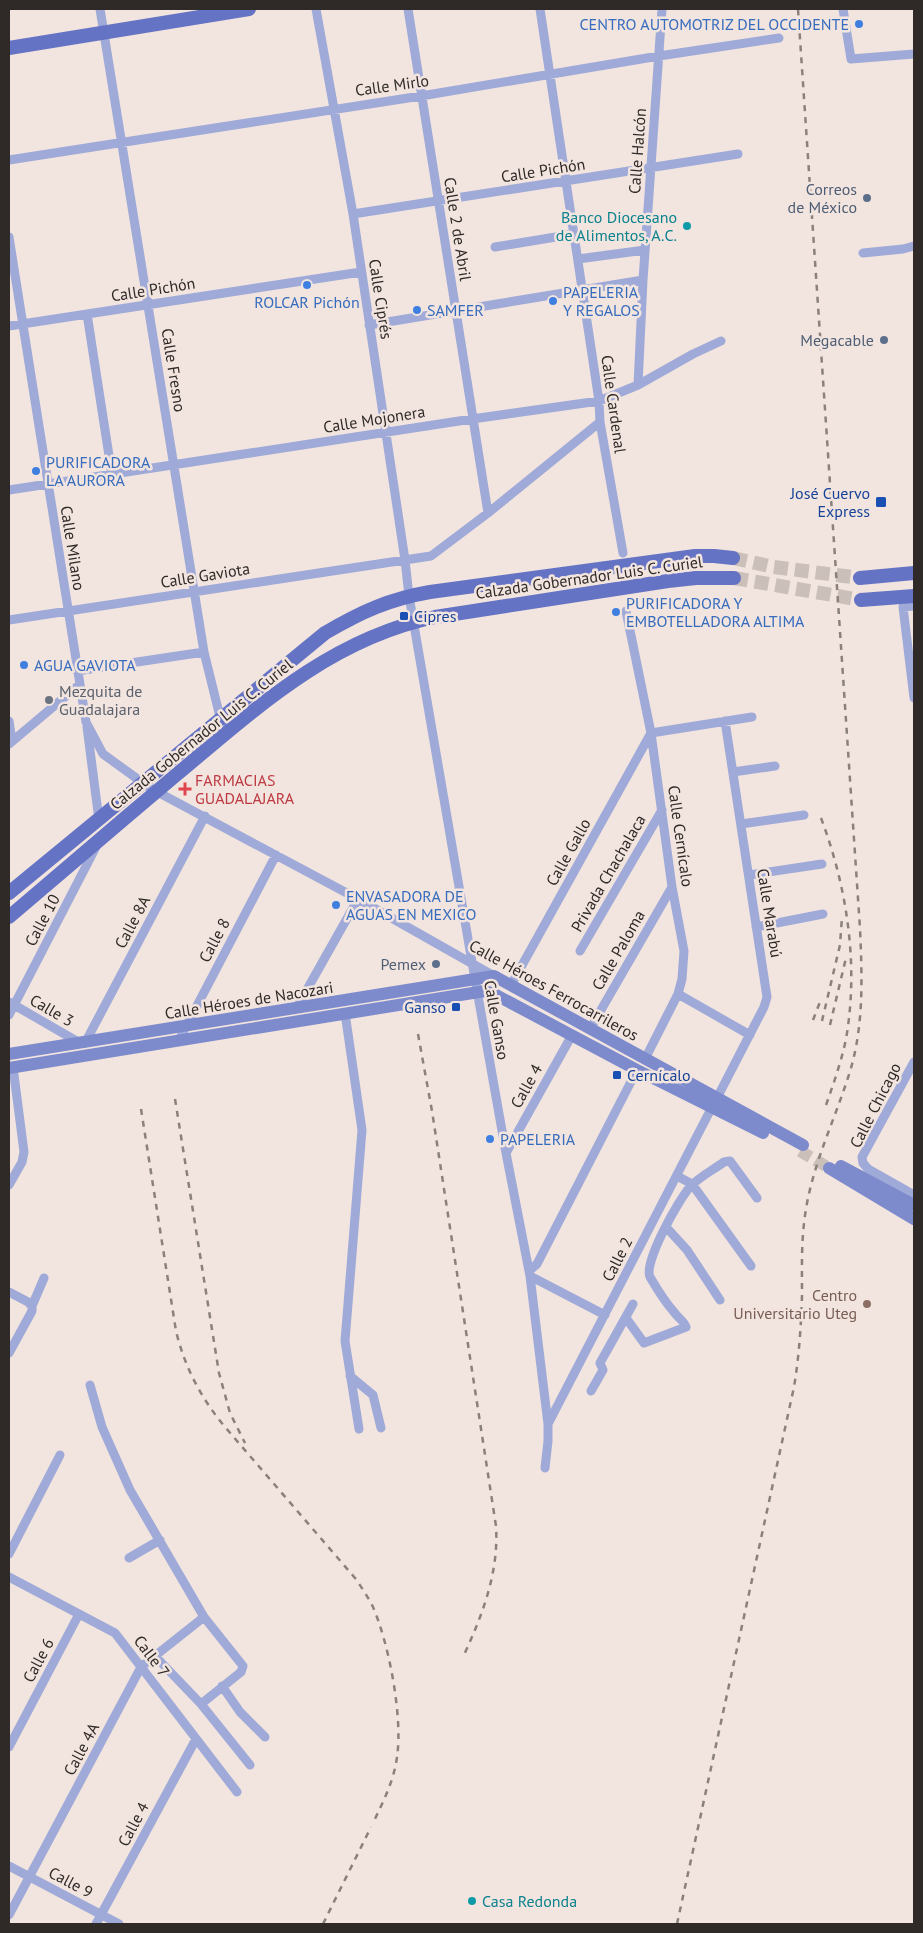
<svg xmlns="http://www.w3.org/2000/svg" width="923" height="1933" viewBox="0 0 923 1933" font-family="'PT Sans',sans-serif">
<rect width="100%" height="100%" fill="#f2e4de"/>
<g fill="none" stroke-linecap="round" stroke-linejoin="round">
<path stroke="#cbbfb9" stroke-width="12" stroke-dasharray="12 6" stroke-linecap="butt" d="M800,1151L829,1168"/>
<path stroke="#cbbfb9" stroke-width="14" stroke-dasharray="14 7" stroke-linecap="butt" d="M733,558L774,567L860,578
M734,578L861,600"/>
<path stroke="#9faad8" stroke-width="9" d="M100,9L204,652L220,717L225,721
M316,9L353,214L405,560L409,596L472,962L506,1153L530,1276L548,1424V1441L545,1468
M408,9L488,513
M540,9L599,401L600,422L623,553
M843,9L851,59L914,54
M9,160L421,96L659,56L779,38
M353,214L738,154
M9,237L86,722L103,754L150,788L358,899L494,976
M495,247L574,234
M863,253L903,249L914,246
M578,259L645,250
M87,314L112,475
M369,325L643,280
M9,326L361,272
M638,385L643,280L662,9
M9,490L472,419L599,401L638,385L693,354L721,341
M914,606L903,607L914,698
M626,611L651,733L672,887L684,951L682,979L678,994L645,1059
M9,620L431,556L488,513L600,422
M77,671L204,652
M9,721L12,741
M87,727L99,820
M9,744L79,685
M733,772L775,766
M741,824L804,815
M749,875L822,864
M756,927L823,914
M580,951L662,810
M511,985L651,733L752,717
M678,994L750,1035
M9,1002L80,1043
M296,1009L358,899
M345,1013L362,1130L345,1341L359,1429
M9,1015L97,845
M590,1029L672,887
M179,1040L276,855
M85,1043L205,816
M914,1062L862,1157L863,1163L868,1169L914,1195
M717,1098L764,1007L767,997L725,721
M506,1153L572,1035
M677,1176L692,1184L751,1266
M9,1185L22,1162L24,1152L13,1067
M666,1227L687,1250L720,1300
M529,1271L537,1264L637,1070
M530,1276L605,1315
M9,1292L28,1302L32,1306
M626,1318L644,1343L686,1327C684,1321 678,1318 674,1312C665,1302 657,1289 650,1277C643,1263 679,1199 690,1187C699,1177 713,1170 724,1162L730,1161L757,1198
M9,1353L32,1311V1306L44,1278
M350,1376L373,1395L381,1428
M90,1385L102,1427L130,1490L204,1617L243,1666L241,1672L201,1704
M591,1391L603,1370L600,1363L633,1304
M548,1424L712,1107
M9,1554L60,1455
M129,1558L160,1540
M9,1577L115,1633L237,1792
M155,1656L201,1704L250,1765
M222,1686L240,1712L265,1737
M9,1747L79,1614
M9,1866L119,1924
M9,1915L141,1667L204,1617
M96,1924L196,1739"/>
<path stroke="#7d8bcd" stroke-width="12" d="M9,1054L494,976L803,1145
M9,1068L485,991L496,995L637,1070L763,1133
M841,1166L914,1205
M829,1168L914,1219"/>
<path stroke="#6573c5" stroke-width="14" d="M9,48L249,9
M860,578L914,573
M861,600L914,596
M9,893L325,633C361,612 389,599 430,592L695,556H714L733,558
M9,917C64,870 120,822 176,775C255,709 330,639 435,617L668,581L696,578H734"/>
<path stroke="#8a817d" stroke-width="2.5" stroke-dasharray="6 6" stroke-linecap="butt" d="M821,818C847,887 859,965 846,1039C841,1063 833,1085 825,1108
M813,1020L820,1002
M822,1021L840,945L842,917
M830,1025L846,958
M418,1034L432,1111L496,1526C499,1573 482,1616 463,1657
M175,1099L219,1373L230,1413L245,1443
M141,1109L176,1331C185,1368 201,1398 225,1427L355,1578C362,1588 368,1597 373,1607C389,1644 403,1717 397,1757C394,1780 384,1800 374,1821
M323,1924L371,1827
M677,1924L794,1387C799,1357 801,1327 802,1296C802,1267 801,1238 806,1209C814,1160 837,1115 851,1068C864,1022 862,976 860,928L798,9"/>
</g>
<g fill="#3f7fe0" stroke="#f2e4de" stroke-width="2">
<circle cx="859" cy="24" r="5"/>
<circle cx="307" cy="285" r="5"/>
<circle cx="553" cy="301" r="5"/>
<circle cx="417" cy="310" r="5"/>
<circle cx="36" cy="471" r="5"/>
<circle cx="616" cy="612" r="5"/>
<circle cx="24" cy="665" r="5"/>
<circle cx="336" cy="905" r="5"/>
<circle cx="490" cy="1139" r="5"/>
</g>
<g fill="#5c6f8a" stroke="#f2e4de" stroke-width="2">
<circle cx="867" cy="198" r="5"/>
<circle cx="884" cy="340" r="5"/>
<circle cx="436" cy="964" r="5"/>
</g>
<g fill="#0f9aa8" stroke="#f2e4de" stroke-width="2">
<circle cx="687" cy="226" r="5"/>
<circle cx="472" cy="1901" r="5"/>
</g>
<g fill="#1a4fb4" stroke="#f2e4de" stroke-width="2">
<rect x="875" y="496" width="12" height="12" rx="2.5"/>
<rect x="399" y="611" width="10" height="10" rx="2.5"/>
<rect x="451" y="1002" width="10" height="10" rx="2.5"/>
<rect x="612" y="1070" width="10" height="10" rx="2.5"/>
</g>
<circle fill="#6b7280" stroke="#f2e4de" stroke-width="2" cx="49" cy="700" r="5"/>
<path fill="#e0444e" stroke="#f2e4de" stroke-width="2" d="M182.5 781.5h5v5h5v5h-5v5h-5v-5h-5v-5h5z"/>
<circle fill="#8d6e63" stroke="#f2e4de" stroke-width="2" cx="867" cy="1304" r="5"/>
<g text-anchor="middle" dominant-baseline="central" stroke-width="5" stroke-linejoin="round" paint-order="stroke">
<g font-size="16" fill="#366cbe" stroke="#f2e4de" text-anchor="start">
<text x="849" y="24" text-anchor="end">CENTRO AUTOMOTRIZ DEL OCCIDENTE</text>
<text x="563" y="292">PAPELERIA<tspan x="563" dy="18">Y REGALOS</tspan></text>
<text x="307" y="302" text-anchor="middle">ROLCAR Pichón</text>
<text x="427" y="310">SAMFER</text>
<text x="46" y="462">PURIFICADORA<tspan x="46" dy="18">LA AURORA</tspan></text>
<text x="626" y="603">PURIFICADORA Y<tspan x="626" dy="18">EMBOTELLADORA ALTIMA</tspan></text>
<text x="34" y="665">AGUA GAVIOTA</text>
<text x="346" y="896">ENVASADORA DE<tspan x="346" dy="18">AGUAS EN MEXICO</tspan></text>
<text x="500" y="1139">PAPELERIA</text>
</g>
<g font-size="16" fill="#2f2a27" stroke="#f2e4de">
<text transform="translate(392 85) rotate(-8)">Calle Mirlo</text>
<text transform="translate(637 151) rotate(-86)">Calle Halcón</text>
<text transform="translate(543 170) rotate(-9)">Calle Pichón</text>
<text transform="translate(458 229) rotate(81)">Calle 2 de Abril</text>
<text transform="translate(153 289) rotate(-9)">Calle Pichón</text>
<text transform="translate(381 299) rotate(81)">Calle Ciprés</text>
<text transform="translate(174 370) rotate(81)">Calle Fresno</text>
<text transform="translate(614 404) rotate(82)">Calle Cardenal</text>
<text transform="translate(374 419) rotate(-9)">Calle Mojonera</text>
<text transform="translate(73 548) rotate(81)">Calle Milano</text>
<text transform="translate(205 575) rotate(-9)">Calle Gaviota</text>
<text transform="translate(589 577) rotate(-8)">Calzada Gobernador Luis C. Curiel</text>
<text transform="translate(201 734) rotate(-39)">Calzada Gobernador Luis C. Curiel</text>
<text transform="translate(681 836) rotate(82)">Calle Cernícalo</text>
<text transform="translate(568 852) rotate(-61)">Calle Gallo</text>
<text transform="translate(608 873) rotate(-60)">Privada Chachalaca</text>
<text transform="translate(770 913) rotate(81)">Calle Marabú</text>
<text transform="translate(42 920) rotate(-62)">Calle 10</text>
<text transform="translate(132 922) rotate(-62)">Calle 8A</text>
<text transform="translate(214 940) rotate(-62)">Calle 8</text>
<text transform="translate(618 950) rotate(-60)">Calle Paloma</text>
<text transform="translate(554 990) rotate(29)">Calle Héroes Ferrocarrileros</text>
<text transform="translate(249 1000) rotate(-9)">Calle Héroes de Nacozari</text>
<text transform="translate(52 1010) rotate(30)">Calle 3</text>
<text transform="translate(497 1020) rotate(80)">Calle Ganso</text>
<text transform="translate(526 1086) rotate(-61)">Calle 4</text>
<text transform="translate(875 1105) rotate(-63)">Calle Chicago</text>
<text transform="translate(617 1259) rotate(-63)">Calle 2</text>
<text transform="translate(152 1656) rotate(53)">Calle 7</text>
<text transform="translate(38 1660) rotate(-62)">Calle 6</text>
<text transform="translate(81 1749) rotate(-62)">Calle 4A</text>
<text transform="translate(133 1824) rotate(-62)">Calle 4</text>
<text transform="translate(71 1882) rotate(28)">Calle 9</text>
</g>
<g font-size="16" fill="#4e5e75" stroke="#f2e4de" text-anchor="end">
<text x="857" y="189">Correos<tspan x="857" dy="18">de México</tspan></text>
<text x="874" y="340">Megacable</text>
<text x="426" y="964">Pemex</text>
</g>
<g font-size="16" fill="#0d838f" stroke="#f2e4de" text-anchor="end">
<text x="677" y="217">Banco Diocesano<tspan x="677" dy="18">de Alimentos, A.C.</tspan></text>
<text x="482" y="1901" text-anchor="start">Casa Redonda</text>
</g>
<g font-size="16" fill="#164399" stroke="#f2e4de" text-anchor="end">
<text x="870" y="493">José Cuervo<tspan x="870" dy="18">Express</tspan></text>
<text x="414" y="616" text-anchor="start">Cipres</text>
<text x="446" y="1007">Ganso</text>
<text x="627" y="1075" text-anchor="start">Cernícalo</text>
</g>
<g font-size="16" fill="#5b616d" stroke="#f2e4de" text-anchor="start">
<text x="59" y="691">Mezquita de<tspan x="59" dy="18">Guadalajara</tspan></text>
</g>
<g font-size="16" fill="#be3a42" stroke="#f2e4de" text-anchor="start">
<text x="195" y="780">FARMACIAS<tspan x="195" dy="18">GUADALAJARA</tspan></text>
</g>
<g font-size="16" fill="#785e54" stroke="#f2e4de" text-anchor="end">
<text x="857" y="1295">Centro<tspan x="857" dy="18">Universitario Uteg</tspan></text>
</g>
</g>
<rect width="923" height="1933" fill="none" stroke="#2f2a27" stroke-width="20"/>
</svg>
